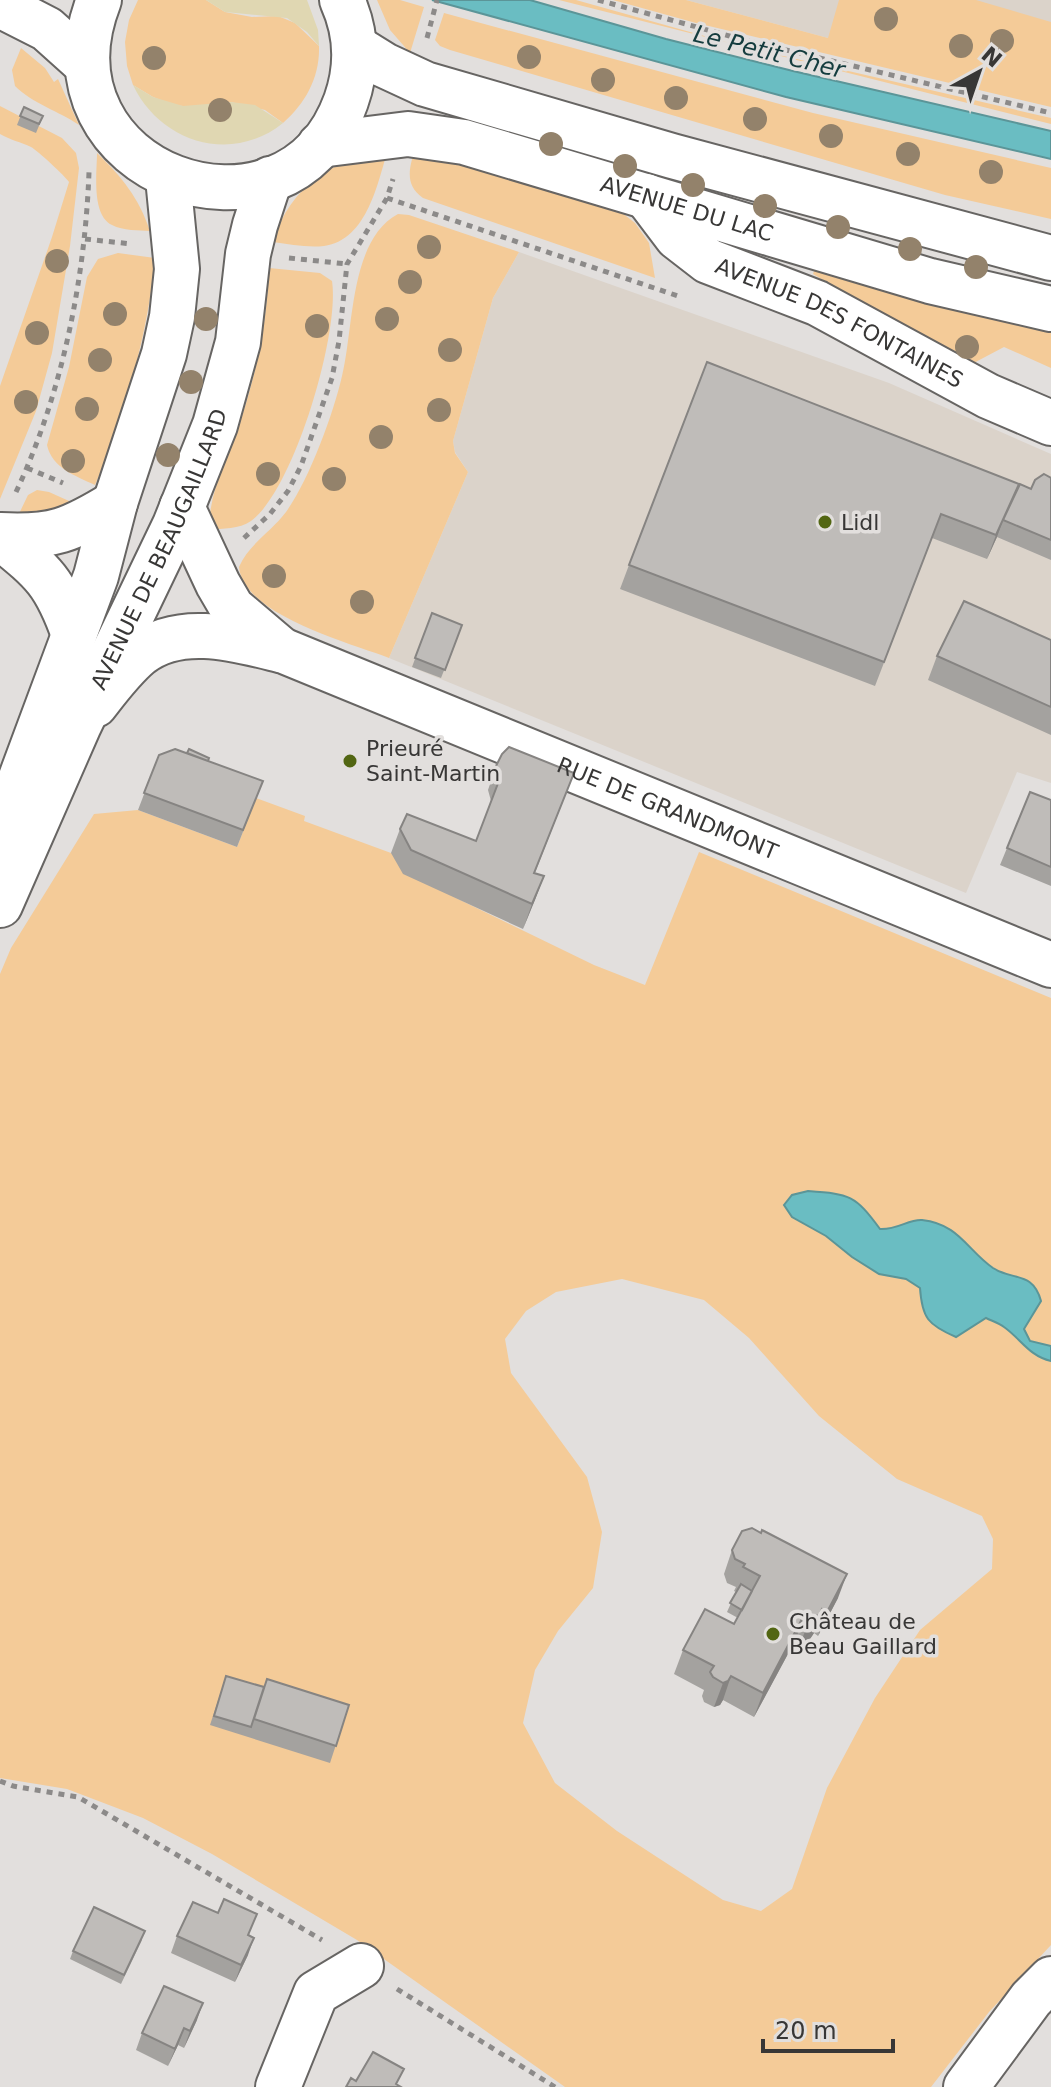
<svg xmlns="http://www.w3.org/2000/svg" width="1051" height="2087" viewBox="0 0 1051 2087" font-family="'DejaVu Sans',sans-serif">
<rect width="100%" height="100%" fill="#e2dfdd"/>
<path fill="#dbd3ca" d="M686,0H1051V88L828,38Z
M519,252L889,383L1051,454V783L1017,772L966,893L389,658L468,472L455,452L453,441L493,298Z"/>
<path fill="#f4cb98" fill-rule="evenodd" d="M138,0H206L225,12L252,17L278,16L295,23L319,46C320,77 306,103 283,123L265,110L231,102L193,107L173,105L153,97L133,85L127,66L125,42L129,20Z
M377,0H400L424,7L410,53L390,30Z
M559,0H576L740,46L1051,118V124Z
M613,0H686L828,38L839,0H976L1051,22V107L696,23Z
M444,13L813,113L1051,168V219L945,195L450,50L440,46L435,40Z
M21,48L45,68L54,82L58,79L79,125C59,111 33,104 15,86L12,70Z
M0,106L62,138L76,153L79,168L70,246L52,353L36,411L0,499V386L52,237L69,182C66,177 37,150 31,147C21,142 10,140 0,134Z
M389,146C378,181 368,240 324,246C307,248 290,244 273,242C290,184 335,161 389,146Z
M416,146L607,201L635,223L649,243L655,278L423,198C403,184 410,166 416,146Z
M97,153C122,177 139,198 150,231C139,230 123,231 112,225C91,215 97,172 97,153Z
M398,214L409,215L519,252L493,298L453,441L455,453L468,472L389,658C350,643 243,615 239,567C249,544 271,532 286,512C309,480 333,415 342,376C354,329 349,240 398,214Z
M118,253L155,258C149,329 124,420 95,485C76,476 52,468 47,445L69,367L87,277L98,259Z
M817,262L1051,321V368L1004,347L968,366L813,274Z
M269,268L320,273L332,281C340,333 294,490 251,521C239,529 223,529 209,529C209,489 230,453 242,416C258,367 267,319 269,268Z
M37,490L49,492L78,505L17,518L28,495Z
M256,798L305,816L304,821L391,853L454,897L594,965L645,985L699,852L1051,998V1945L989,2012L931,2087H565L357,1940L212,1854L143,1818L67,1789L0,1778V974L11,948L94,814L138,810L237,847ZM622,1279L704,1300L749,1338L819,1416L897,1479L982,1516L993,1539L992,1569L920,1630L875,1698L827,1788L792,1889L761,1911L723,1900L617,1831L555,1783L523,1723L535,1670L558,1631L593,1588L602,1532L587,1477L511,1373L505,1339L526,1311L556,1292Z"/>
<path fill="#e0d7b2" d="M206,0H307L318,30L319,46L307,32L287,18L225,12Z
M133,85L153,97L183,106L231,102L255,105L283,123C231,165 160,142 133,85Z"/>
<path fill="#6abdc2" stroke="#5b9598" stroke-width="2" d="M432,0H530L666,39L793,71L1051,131V159L786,97Z
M808,1191C850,1194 855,1195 880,1229C897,1230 909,1219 922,1220C959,1224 967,1250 993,1268C1013,1281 1033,1271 1041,1301L1024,1329L1030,1341L1051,1346V1361C1029,1356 1021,1339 1004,1327C999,1323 992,1321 986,1318L956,1337C928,1325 922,1318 920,1288L906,1279L879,1274L852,1257L826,1236L792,1217L784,1205L792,1195Z"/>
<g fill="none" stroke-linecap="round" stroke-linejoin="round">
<defs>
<g id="minor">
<path id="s1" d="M646,196L677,237L708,261L817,303L988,396L1051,423"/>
<path d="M182,507L218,584L232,608L278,647"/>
<path d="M0,535C53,538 71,530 115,503"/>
<path d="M0,537C43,572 55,581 74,635"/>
<path id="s2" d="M95,705C109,687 123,668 140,654C181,622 239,640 284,651L1051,965"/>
<path d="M278,2087L316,1993L361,1966"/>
<path d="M966,2087L1031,1999L1051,1979"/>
</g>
<g id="major">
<path d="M99,0C30,175 287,265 346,101C358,67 357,33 342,0"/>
<path d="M0,5L47,29L86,64"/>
<path d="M355,47L384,65L425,84L672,156L1051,258"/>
<path id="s3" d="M320,145L408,134L464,142L930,281L1051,309"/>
<path d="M0,834L96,576L115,503L164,354L172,317L177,269L168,178"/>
<path id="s4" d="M0,905L79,725L175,525L215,425L238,342L248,254L255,225L270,179"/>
</g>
</defs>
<use href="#minor" stroke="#676563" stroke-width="48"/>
<use href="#major" stroke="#676563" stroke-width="48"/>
<path stroke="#8c8a89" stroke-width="5" stroke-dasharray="6 6" stroke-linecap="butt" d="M598,0L744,40L1051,113
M427,38L437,0
M387,198L678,296
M85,239L132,244
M289,258L347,264
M27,468L63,483
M16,492C62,394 85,280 89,172
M244,538L270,514L288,491L301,466L332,378L339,341L347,264L387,198L393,179
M0,1781L13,1786L78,1797L322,1940
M397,1989L555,2087"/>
<use href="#minor" stroke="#fff" stroke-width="44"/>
<use href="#major" stroke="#fff" stroke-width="44"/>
</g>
<g fill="#93826b">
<circle cx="886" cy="19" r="12"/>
<circle cx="1002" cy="41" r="12"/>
<circle cx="961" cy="46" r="12"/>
<circle cx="529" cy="57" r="12"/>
<circle cx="154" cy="58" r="12"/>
<circle cx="603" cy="80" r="12"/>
<circle cx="676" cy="98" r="12"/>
<circle cx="220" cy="110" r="12"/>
<circle cx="755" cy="119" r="12"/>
<circle cx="831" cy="136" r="12"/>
<circle cx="551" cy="144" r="12"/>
<circle cx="908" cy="154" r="12"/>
<circle cx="625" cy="166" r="12"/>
<circle cx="991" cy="172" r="12"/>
<circle cx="693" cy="185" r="12"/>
<circle cx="765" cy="206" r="12"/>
<circle cx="838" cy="227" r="12"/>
<circle cx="429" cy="247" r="12"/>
<circle cx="910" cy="249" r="12"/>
<circle cx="57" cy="261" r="12"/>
<circle cx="976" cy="267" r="12"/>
<circle cx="410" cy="282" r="12"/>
<circle cx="115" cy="314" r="12"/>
<circle cx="206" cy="319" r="12"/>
<circle cx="387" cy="319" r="12"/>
<circle cx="317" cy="326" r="12"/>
<circle cx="37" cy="333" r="12"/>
<circle cx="967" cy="347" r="12"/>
<circle cx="450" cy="350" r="12"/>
<circle cx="100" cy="360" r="12"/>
<circle cx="191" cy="382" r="12"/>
<circle cx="26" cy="402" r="12"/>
<circle cx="87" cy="409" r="12"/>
<circle cx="439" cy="410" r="12"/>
<circle cx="381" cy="437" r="12"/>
<circle cx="168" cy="455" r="12"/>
<circle cx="73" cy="461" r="12"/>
<circle cx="268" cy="474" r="12"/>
<circle cx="334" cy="479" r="12"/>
<circle cx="274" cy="576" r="12"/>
<circle cx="362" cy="602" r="12"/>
</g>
<path fill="#a4a29f" d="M24,107L43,116L36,133L17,125Z
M1051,478V560L997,537L987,559L932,538L875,686L620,589L629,565L1031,489Z
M432,613L462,625L441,678L412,667Z
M1051,640V735L928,680L937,656Z
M159,755L208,761L263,781L237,847L138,810Z
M496,766L574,773L535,873L544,876L523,929L403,874L391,853L400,829L476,841L491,801L488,790Z
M1051,800V886L1000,865L1007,848Z
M732,1550L838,1598L818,1636L814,1633L810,1639L801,1642L796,1639L754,1717L723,1700L720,1705L714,1707L704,1702L702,1696L704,1690L674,1674L683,1650L734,1624L738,1618L727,1612L736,1592L734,1591L736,1587L727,1583L724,1574Z
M226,1676L264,1687L349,1705L330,1763L210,1725Z
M249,1935L248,1955L235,1982L171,1953L177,1936Z
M142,1940L121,1984L70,1959L73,1951Z
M197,2020L184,2048L178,2045L168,2066L136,2050L142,2033Z"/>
<path fill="#868482" d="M1003,520L997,537L987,559L996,535Z
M544,876L535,900L523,929L532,904Z
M847,1574L838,1598L818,1636L827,1612Z
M822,1609L814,1633L810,1639L801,1642L810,1618Z
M804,1615L796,1639L754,1717L763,1693Z
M731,1676L723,1700L720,1705L714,1707L723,1683Z
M254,1938L248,1955L235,1982L241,1965Z
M203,2003L197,2020L184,2048L190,2031Z
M184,2028L178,2045L168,2066L175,2049Z"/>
<path fill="#bfbcb9" stroke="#868482" stroke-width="2" d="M24,107L43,116L39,124L20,116Z
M707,362L1019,484L996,535L941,514L884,662L629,565Z
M1044,474L1051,478V540L1003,520L1020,484L1031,489L1035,480Z
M964,601L1051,640V707L937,656Z
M432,613L462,625L445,670L415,658Z
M509,747L574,773L534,873L544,876L532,904L411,850L400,829L407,814L476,841L500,778L496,766L502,754Z
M175,749L263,781L243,830L144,793L159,755Z
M189,749L209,758L208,761L187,753Z
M1030,792L1051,800V867L1007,848Z
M752,1528L761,1533L762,1530L847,1574L827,1612L822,1609L819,1615L810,1618L804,1615L763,1693L731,1676L728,1681L723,1683L713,1677L710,1672L714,1666L683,1650L705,1609L734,1624L760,1576L743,1567L745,1564L735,1559L732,1550L742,1531Z
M741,1584L752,1591L742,1610L730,1603Z
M226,1676L264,1687L251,1727L214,1716Z
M267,1679L349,1705L336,1746L254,1719Z
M224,1899L257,1914L248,1935L254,1938L241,1965L177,1936L193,1902L218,1913Z
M94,1907L145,1931L124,1975L73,1951Z
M164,1986L203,2003L190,2031L184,2028L175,2049L142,2033Z
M373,2052L404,2069L396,2084L401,2087H346L351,2078L356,2081Z"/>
<g fill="#526612" stroke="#e2dfdd" stroke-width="3">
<circle cx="825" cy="522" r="8"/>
<circle cx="350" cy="761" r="8"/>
<circle cx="773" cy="1634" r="8"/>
</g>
<g text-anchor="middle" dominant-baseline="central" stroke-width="7" stroke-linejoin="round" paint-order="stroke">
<g font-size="22" fill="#383736" stroke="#e2dfdd">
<text stroke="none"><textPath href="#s3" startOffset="378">AVENUE DU LAC</textPath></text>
<text stroke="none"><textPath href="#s1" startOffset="236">AVENUE DES FONTAINES</textPath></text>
<text stroke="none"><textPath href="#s4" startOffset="390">AVENUE DE BEAUGAILLARD</textPath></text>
<text stroke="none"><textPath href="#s2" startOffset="632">RUE DE GRANDMONT</textPath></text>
</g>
<g font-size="22" fill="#383736" stroke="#e2dfdd" text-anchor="start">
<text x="841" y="522">Lidl</text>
<text x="366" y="748">Prieuré<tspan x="366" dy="25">Saint-Martin</tspan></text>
<text x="789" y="1621">Château de<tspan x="789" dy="25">Beau Gaillard</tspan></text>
</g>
<g font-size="24" font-style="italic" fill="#143c3e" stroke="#e2dfdd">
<text transform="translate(769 52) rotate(14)">Le Petit Cher</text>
</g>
</g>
<g transform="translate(979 72) rotate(40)" stroke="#e2dfdd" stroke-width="6" paint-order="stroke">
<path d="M0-6L14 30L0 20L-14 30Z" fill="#383736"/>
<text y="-12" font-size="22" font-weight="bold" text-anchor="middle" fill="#383736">N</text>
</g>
<path d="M763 2039v12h130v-12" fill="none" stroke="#383736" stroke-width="4"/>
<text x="775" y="2039" font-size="24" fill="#383736" stroke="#e2dfdd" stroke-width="6" paint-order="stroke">20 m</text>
</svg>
